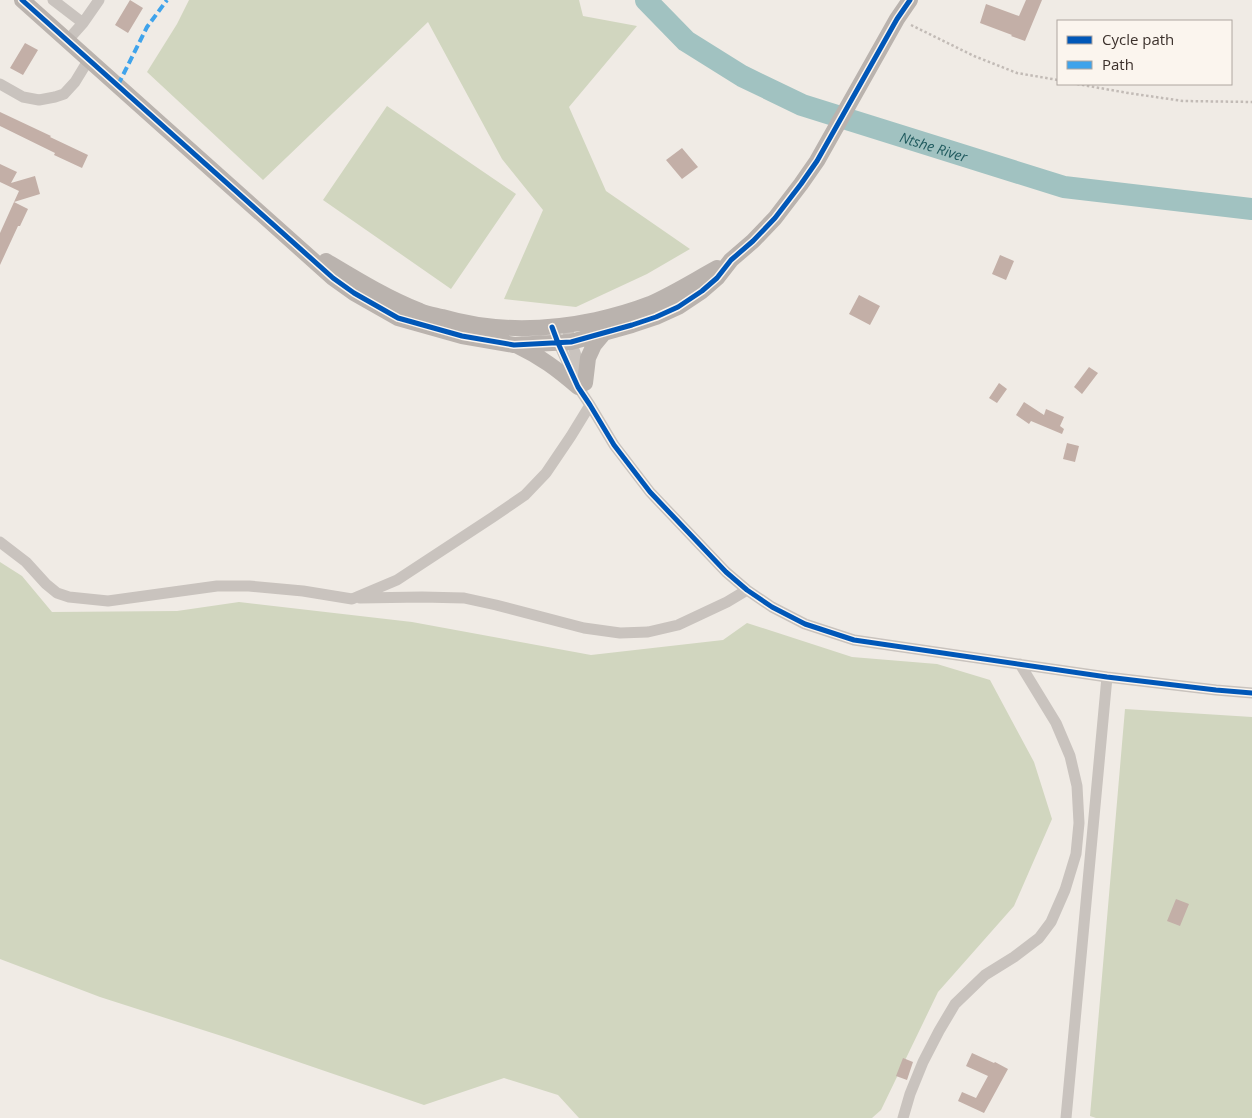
<svg xmlns="http://www.w3.org/2000/svg" width="1252" height="1118" viewBox="0 0 1252 1118" font-family="'Open Sans',sans-serif">
<rect width="100%" height="100%" fill="#f0ebe5"/>
<path fill="#d1d6bf" d="M189,0H579L583,16L637,26L569,107L606,191L690,249L647,274L576,307L504,299L543,210L502,159L428,22L263,180L147,72L177,24Z
M387,106L516,194L451,289L323,200Z
M0,562L22,576L52,612L177,611L239,602L412,622L591,655L723,640L747,623L852,657L937,664L990,680L1034,762L1052,819L1014,906L938,992L881,1110L872,1118H579L558,1095L504,1078L424,1105L231,1039L100,997L0,959Z
M1125,709L1252,717V1118H1096L1090,1116Z"/>
<g fill="none" stroke-linecap="round" stroke-linejoin="round">
<path stroke="#a1c2c1" stroke-width="22" id="s1" d="M646,0L686,41L742,76L802,105L1064,187L1252,209"/>
</g>
<path fill="#c3afa7" d="M130,0L143,8L128,33L115,25Z
M1026,0H1042L1025,41L1011,36L1012,35L980,23L986,4L1019,16Z
M25,43L38,50L23,75L10,68Z
M0,112L51,136L50,137L88,155L82,168L54,155L55,153L0,126Z
M682,148L698,167L682,179L666,160Z
M0,164L17,172L11,183L35,176L40,194L14,202L19,191L0,182Z
M14,202L28,209L20,226H18L0,265V233Z
M1000,255L1014,261L1006,280L992,274Z
M859,295L880,306L870,325L849,314Z
M1089,367L1098,373L1082,394L1074,387Z
M999,383L1007,389L997,403L989,398Z
M1024,402L1044,415L1046,409L1064,417L1060,426L1064,429L1062,434L1031,421L1029,424L1016,415Z
M1067,443L1079,446L1075,462L1063,459Z
M1176,899L1189,904L1180,926L1167,921Z
M972,1053L994,1063L995,1062L1008,1069L984,1113L958,1101L962,1092L976,1098L988,1076L966,1066Z
M903,1058L913,1062L907,1080L896,1076Z"/>
<g fill="none" stroke-linecap="round" stroke-linejoin="round">
<path stroke="#c2bbb6" stroke-width="2.5" stroke-dasharray="2.5 2.5" stroke-linecap="butt" d="M911,25L974,56L1017,73L1058,80
M1077,84L1128,93L1183,101L1252,102"/>
<path stroke="#c9c3be" stroke-width="11" d="M53,0L83,23
M67,41L83,23L99,0
M0,84L23,97L39,100L55,97L64,94L75,82L89,59
M566,326L584,379
M556,337L578,387L590,405L614,445L650,492L726,572L747,590L772,607L805,624L854,640L1107,677L1216,690L1252,693
M0,542L26,562L46,584L57,593L69,597L108,601L217,586H249L303,591L352,599L397,580L493,517L525,495L546,473L571,436L590,405
M360,598L422,597L464,598L496,605L584,628L620,633L648,632L678,625L727,602L747,590
M903,1118L910,1094L923,1062L939,1031L955,1004L985,975L1014,957L1039,938L1051,922L1065,890L1076,854L1079,823L1077,786L1070,756L1056,723L1020,664
M1066,1118L1107,677"/>
<path stroke="#bab3ae" stroke-width="16" d="M22,0L333,278L354,293L398,318L462,336L514,345L571,342L632,325L656,317L678,307L702,291L717,278L731,260L753,241L775,218L801,184L817,161L897,19L910,0
M326,261C356,279 387,298 420,311C427,314 434,315 442,317C493,332 544,331 596,320C614,316 632,311 650,304C673,294 695,280 717,268
M516,345C541,357 557,369 578,387
M585,383L588,358L594,345L604,333"/>
<path stroke="#3fa3eb" stroke-width="4" stroke-dasharray="8 4" stroke-linecap="butt" d="M118,85L147,27L167,0"/>
<defs>
<path id="cycleway" d="M22,0L333,278L354,293L398,318L462,336L514,345L571,342L632,325L656,317L678,307L702,291L717,278L731,260L753,241L775,218L801,184L817,161L897,19L910,0
M552,327L558,343L578,387L590,405L614,445L650,492L726,572L747,590L772,607L805,624L854,640L1107,677L1216,690L1252,693"/>
</defs>
<use href="#cycleway" stroke="#fbf5ee" stroke-width="8"/>
<use href="#cycleway" stroke="#0057b8" stroke-width="5"/>
</g>
<g text-anchor="middle" dominant-baseline="central" stroke-width="5" stroke-linejoin="round" paint-order="stroke">
<g font-size="14" font-style="italic" fill="#1f5a5e" stroke="#fbf5ee">
<text stroke="none"><textPath href="#s1" startOffset="328">Ntshe River</textPath></text>
</g>
</g>
<rect x="1057" y="20" width="175" height="65" fill="#fbf5ee" stroke="#aea6a0"/>
<rect x="1067" y="36" width="25" height="8" fill="#0057b8" stroke="#aea6a0"/>
<text x="1102" y="45" font-size="15" fill="#3b302b">Cycle path</text>
<rect x="1067" y="61" width="25" height="8" fill="#3fa3eb" stroke="#aea6a0"/>
<text x="1102" y="70" font-size="15" fill="#3b302b">Path</text>
</svg>
